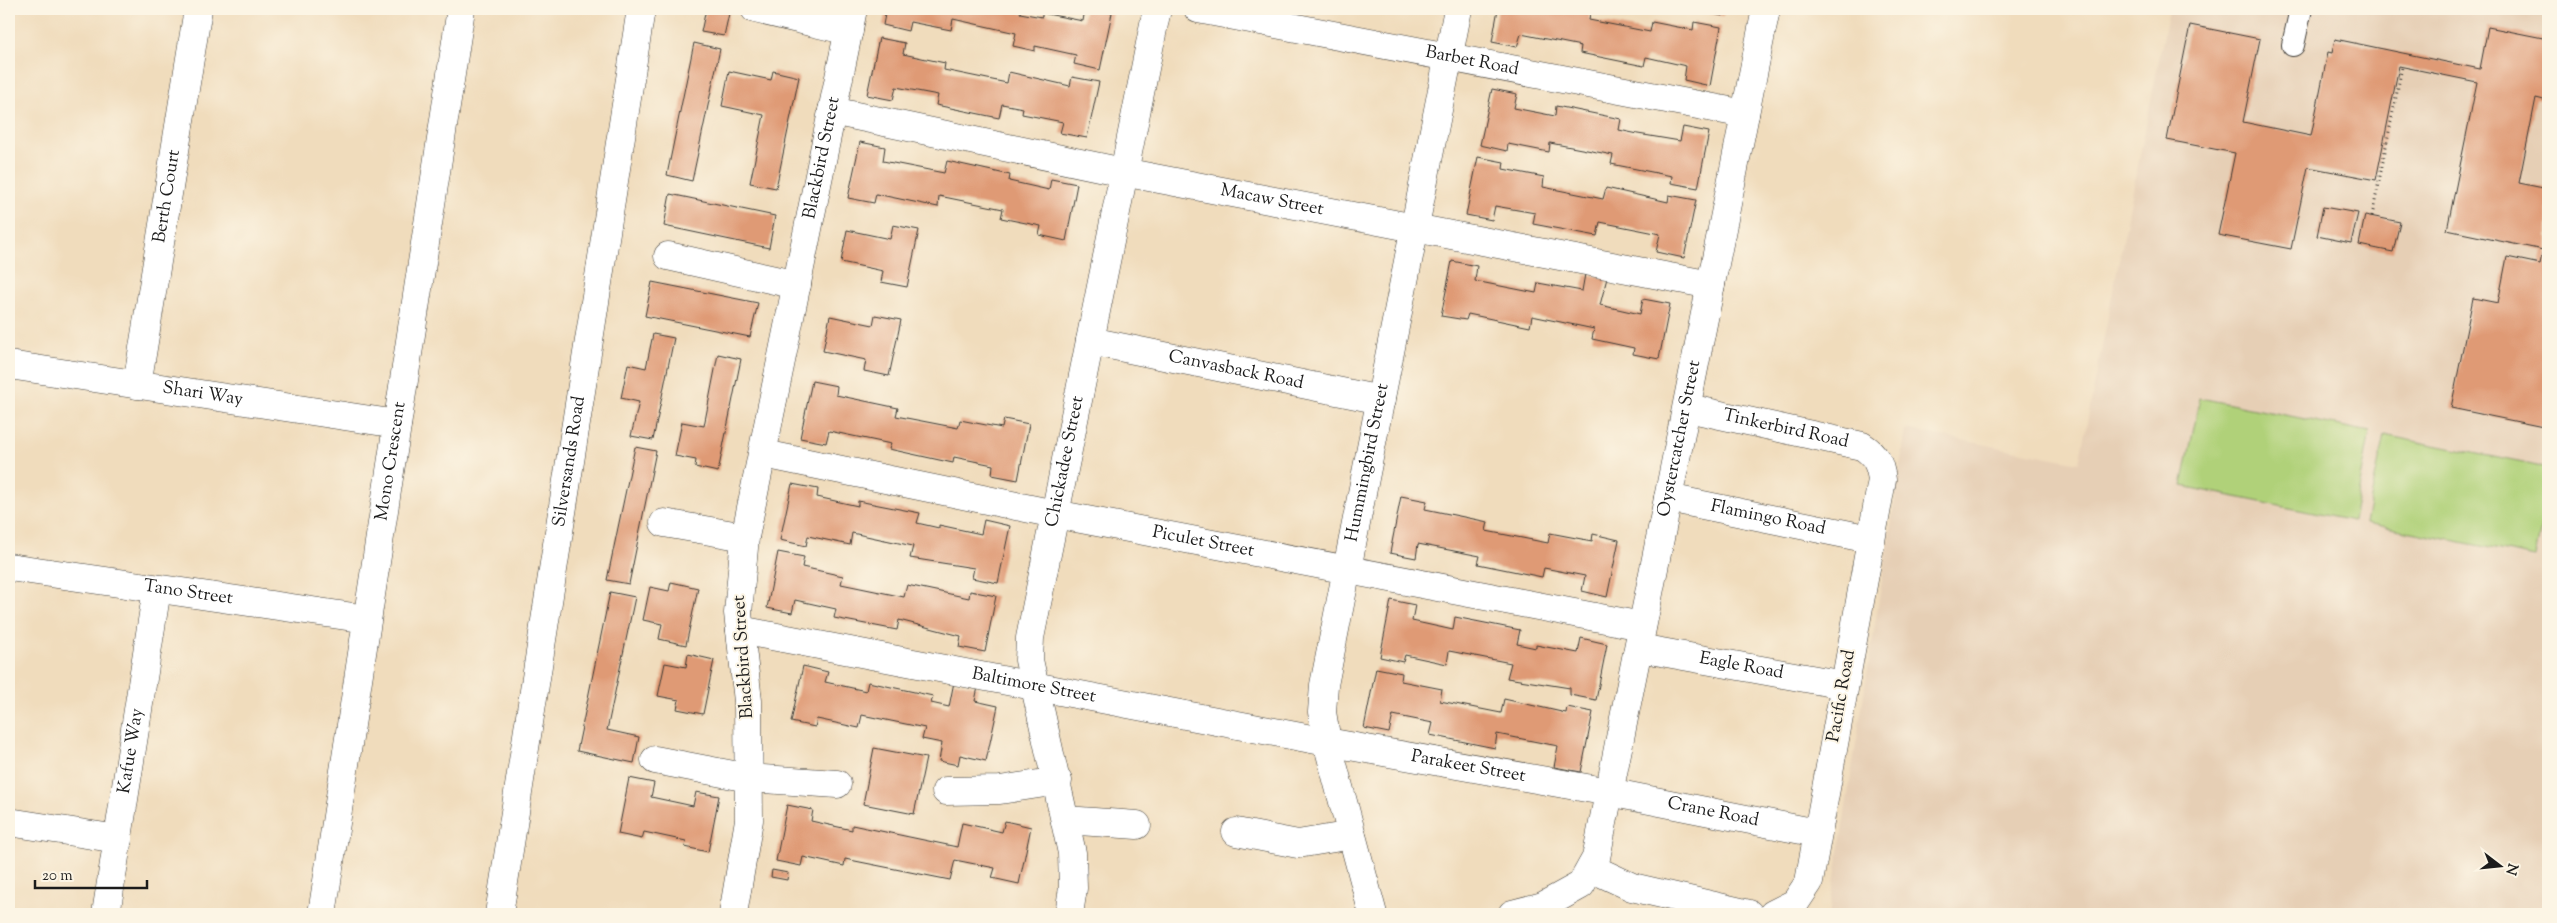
<svg xmlns="http://www.w3.org/2000/svg" width="2557" height="923" viewBox="0 0 2557 923" font-family="'Sorts Mill Goudy',serif">
<rect width="100%" height="100%" fill="#fcf5e5"/>
<filter id="ink" filterUnits="userSpaceOnUse"><feTurbulence type="fractalNoise" baseFrequency=".02" numOctaves="2"/><feDisplacementMap in="SourceGraphic" scale="10" xChannelSelector="R" yChannelSelector="G"/><feConvolveMatrix kernelMatrix="1 2 1 2 8 2 1 2 1" color-interpolation-filters="sRGB"/></filter>
<filter id="wash" filterUnits="userSpaceOnUse"><feTurbulence type="fractalNoise" baseFrequency=".0096" numOctaves="4" result="noise"/><feDisplacementMap in="SourceGraphic" scale="20" xChannelSelector="R" yChannelSelector="G"/><feGaussianBlur stdDeviation="1.12" result="paint"/><feColorMatrix in="noise" values="0 0 0 0 0 0 0 0 0 0 0 0 0 0 0 0 0 1.4 0 .05"/><feComposite in="paint" operator="in"/></filter>
<g filter="url(#wash)">
<rect width="100%" height="100%" fill="#f0dcbc"/>
<path fill="#e6cfb5" d="M2169,9H2548V914H1829L1906,429L2079,463Z"/>
<path fill="#b0d179" stroke="#66764a" d="M2200,398L2370,432L2353,521L2182,486Z
M2384,435L2548,468V491L2535,557L2366,523Z"/>
<g id="blocks">
<path fill="#df9a75" d="M706,9H730L724,36L701,32Z
M886,9H1021L1020,13L1042,17V13L1083,21L1085,9L1112,13L1100,70L1074,64L1076,55L1035,46V51L1013,46L1016,33L953,19L951,30L910,22L908,31L883,25Z
M1498,9H1573L1590,12L1589,20L1650,32L1652,22L1693,30L1694,22L1721,27L1710,86L1684,80L1686,66L1646,57L1644,66L1580,53L1581,46L1521,34L1517,47L1492,42Z
M1698,9H1724L1723,16L1698,11Z
M2190,25L2260,39L2243,122L2311,136L2328,52L2332,53L2335,39L2480,69L2488,27L2548,39V101L2536,98L2519,183L2548,189V428L2451,408L2473,298L2498,303L2507,257L2540,264L2543,250L2447,230L2477,82L2399,66L2376,180L2308,167L2291,249L2218,235L2235,153L2167,140Z
M879,38L905,43L903,54L945,63L944,70L1007,83L1009,72L1070,86L1072,77L1099,82L1087,138L1060,133L1063,122L1022,114L1023,108L1002,104L999,118L936,105L938,95L896,87L893,100L867,95Z
M694,43L720,49L692,181L667,175Z
M729,71L771,80L773,71L799,77L776,188L750,183L764,115L722,106Z
M1492,89L1517,94L1514,108L1555,116L1556,106L1621,119L1619,130L1638,134L1680,141L1683,127L1709,132L1698,188L1671,183L1672,176L1611,164L1613,155L1550,143L1549,152L1508,144L1507,151L1480,145Z
M860,142L885,147L883,161L944,173L947,161L1010,175L1009,181L1049,190L1051,179L1077,184L1066,241L1039,235L1041,226L1001,218L1003,209L939,196L938,207L876,194L874,203L848,198Z
M1478,157L1504,162L1503,169L1544,177L1543,187L1603,199L1606,188L1668,202L1669,195L1696,200L1684,258L1656,252L1660,234L1600,222L1597,236L1533,224L1535,213L1495,206L1492,220L1466,215Z
M670,194L775,216L769,248L664,226Z
M2323,207L2358,213L2351,243L2317,236Z
M2365,215L2400,222L2393,252L2359,245Z
M893,225L919,230L907,287L881,282L883,271L841,262L847,230L890,239Z
M1452,261L1477,266L1475,281L1536,293L1538,283L1582,291L1585,274L1607,278L1600,305L1640,314L1643,299L1670,304L1659,359L1633,354L1634,348L1592,339L1594,329L1532,316L1530,327L1468,314L1466,320L1441,316Z
M652,282L758,303L750,337L645,316Z
M875,315L901,320L889,376L864,371L866,360L823,351L830,316L873,325Z
M653,334L674,338L653,440L631,436L639,402L621,398L628,364L646,368Z
M718,354L741,359L718,472L695,467L696,460L675,456L682,422L704,426Z
M812,381L837,386L836,395L898,408L896,416L958,428L960,420L1002,428L1004,419L1029,424L1018,480L992,475L993,465L954,457L953,463L889,449L891,444L829,431L826,443L800,438Z
M635,447L656,451L629,584L607,580Z
M792,484L818,489L817,497L858,506V501L920,513L917,523L939,528V525L981,534L984,520L1010,526L998,583L972,578L974,568L910,558L913,546L852,533L850,545L808,536L806,546L780,540Z
M1401,496L1427,501L1425,509L1488,522L1486,531L1548,543L1550,533L1592,541L1593,534L1619,540L1607,597L1582,591L1585,576L1544,568L1542,577L1478,564L1480,556L1418,544L1416,558L1390,553Z
M778,552L804,557L802,567L843,576L841,584L904,597L907,585L969,598L970,591L996,596L985,652L959,647L961,636L899,620L897,630L834,618L836,609L795,600L792,613L767,608Z
M671,582L698,588L686,645L659,639L662,624L643,620L650,587L669,591Z
M610,592L635,597L607,730L639,737L634,763L577,751Z
M1391,600L1415,605L1412,621L1453,630L1455,617L1520,630L1517,644L1536,648V645L1578,653L1581,638L1607,644L1596,700L1570,695V688L1507,678L1511,663L1449,651L1447,664L1405,655L1403,662L1380,657Z
M688,654L714,660L703,714L677,709L679,700L658,696L665,663L686,667Z
M803,666L828,672L825,682L866,691L868,682L933,696L931,703L949,707L954,682L978,687L975,701L998,706L986,761L960,755L958,765L939,761L942,743L922,739L925,728L862,715L859,728L817,719L815,727L791,722Z
M1376,668L1402,673L1401,681L1442,689L1440,701L1501,713L1504,699L1566,713L1567,707L1593,712L1581,772L1554,767L1558,746L1497,734L1495,748L1430,735L1433,723L1393,715L1389,733L1364,728Z
M874,748L926,758L914,814L863,804Z
M629,778L654,783L651,797L693,806L696,792L719,796L708,852L685,847L686,841L644,832L642,839L618,834Z
M787,805L813,810L811,821L852,830V825L957,847L962,823L1002,832L1005,821L1031,827L1019,884L992,878L995,868L955,860L950,880L845,859L844,866L803,857L801,866L776,861Z
M772,870L788,873L787,880L771,877Z"/>
</g>
</g>
<g filter="url(#ink)">
<use href="#blocks" fill-opacity="0" stroke="#3c3934" stroke-width="1"/>
<g fill="none" stroke-linecap="round" stroke-linejoin="round">
<defs>
<path id="service" d="M2293,45L2301,9"/>
<g id="minor">
<path d="M755,9L849,31"/>
<path id="s1" d="M1198,9L1745,114"/>
<path id="s2" d="M832,111L1123,172L1711,285"/>
<path d="M668,256L797,285"/>
<path id="s3" d="M1090,341L1381,400"/>
<path id="s4" d="M9,365L397,424"/>
<path id="s5" d="M137,385L198,9"/>
<path id="s6" d="M1688,408L1862,446C1876,455 1880,464 1882,480L1809,882L1795,903L1773,914"/>
<path id="s7" d="M764,454L1055,514L1642,626"/>
<path id="s8" d="M1668,498L1870,539"/>
<path d="M664,523L745,537"/>
<path id="s9" d="M9,567L367,619"/>
<path id="s10" d="M740,630L1327,742L1609,792L1817,833"/>
<path id="s11" d="M1639,648L1844,685"/>
<path d="M655,760L749,778L837,784"/>
<path d="M946,791L1000,790L1058,781"/>
<path d="M1065,820L1137,825"/>
<path d="M9,822L118,839"/>
<path d="M1236,832L1298,844L1352,835"/>
<path d="M1591,868L1632,887L1749,914"/>
<path id="s12" d="M106,914L157,589"/>
<path id="s13" d="M322,914L461,9"/>
<path id="s14" d="M733,914L749,820L748,701L738,613L745,537L853,9"/>
<path id="s15" d="M1069,914L1073,888L1072,853L1029,660L1030,638L1157,9"/>
<path id="s16" d="M1373,914L1327,742L1322,712L1324,685L1458,9"/>
<path id="s17" d="M1512,914L1543,906L1581,885L1596,858L1766,9"/>
</g>
<g id="tertiary">
<path id="s18" d="M499,914L641,9"/>
</g>
</defs>
<use href="#service" stroke="#3c3934" stroke-width="24"/>
<use href="#minor" stroke="#3c3934" stroke-width="29"/>
<use href="#tertiary" stroke="#3c3934" stroke-width="29"/>
<path stroke="#3c3934" stroke-width="3" stroke-dasharray="1 4" stroke-linecap="butt" d="M2372,216L2402,67"/>
<use href="#service" stroke="#fff" stroke-width="22"/>
<use href="#minor" stroke="#fff" stroke-width="28"/>
<use href="#tertiary" stroke="#fff" stroke-width="28"/>
</g>
</g>
<g text-anchor="middle" dominant-baseline="central" stroke-width="4" stroke-linejoin="round" paint-order="stroke">
<g font-size="18" fill="#1c1c1c" stroke="#fcf5e5">
<text stroke="none"><textPath href="#s1" startOffset="279">Barbet Road</textPath></text>
<text stroke="none"><textPath href="#s14" startOffset="766">Blackbird Street</textPath></text>
<text stroke="none"><textPath href="#s5" startOffset="191">Berth Court</textPath></text>
<text stroke="none"><textPath href="#s2" startOffset="449">Macaw Street</textPath></text>
<text stroke="none"><textPath href="#s3" startOffset="149">Canvasback Road</textPath></text>
<text stroke="none"><textPath href="#s4" startOffset="196">Shari Way</textPath></text>
<text stroke="none"><textPath href="#s6" startOffset="100">Tinkerbird Road</textPath></text>
<text stroke="none"><textPath href="#s17" startOffset="534">Oystercatcher Street</textPath></text>
<text stroke="none"><textPath href="#s15" startOffset="461">Chickadee Street</textPath></text>
<text stroke="none"><textPath href="#s13" startOffset="458">Mono Crescent</textPath></text>
<text stroke="none"><textPath href="#s18" startOffset="458">Silversands Road</textPath></text>
<text stroke="none"><textPath href="#s16" startOffset="462">Hummingbird Street</textPath></text>
<text stroke="none"><textPath href="#s8" startOffset="102">Flamingo Road</textPath></text>
<text stroke="none"><textPath href="#s7" startOffset="448">Piculet Street</textPath></text>
<text stroke="none"><textPath href="#s9" startOffset="181">Tano Street</textPath></text>
<text transform="translate(744 657) rotate(-94)">Blackbird Street</text>
<text stroke="none"><textPath href="#s11" startOffset="104">Eagle Road</textPath></text>
<text stroke="none"><textPath href="#s10" startOffset="299">Baltimore Street</textPath></text>
<text transform="translate(1842 696) rotate(-80)">Pacific Road</text>
<text stroke="none"><textPath href="#s12" startOffset="165">Kafue Way</textPath></text>
<text stroke="none"><textPath href="#s10" startOffset="741">Parakeet Street</textPath></text>
<text stroke="none"><textPath href="#s10" startOffset="990">Crane Road</textPath></text>
</g>
</g>
<rect width="2557" height="923" fill="none" stroke="#fcf5e5" stroke-width="30"/>
<g transform="translate(2500 866) rotate(106)" stroke="#fcf5e5" stroke-width="4" paint-order="stroke">
<path d="M0-4L9 19L0 12L-9 19Z" fill="#1c1c1c"/>
<text y="-8" font-size="14" font-weight="bold" text-anchor="middle" fill="#1c1c1c">N</text>
</g>
<path d="M35 880v8h112v-8" fill="none" stroke="#1c1c1c" stroke-width="2.5"/>
<text x="42" y="880" font-size="15" fill="#1c1c1c" stroke="#fcf5e5" stroke-width="4" paint-order="stroke">20 m</text>
</svg>
